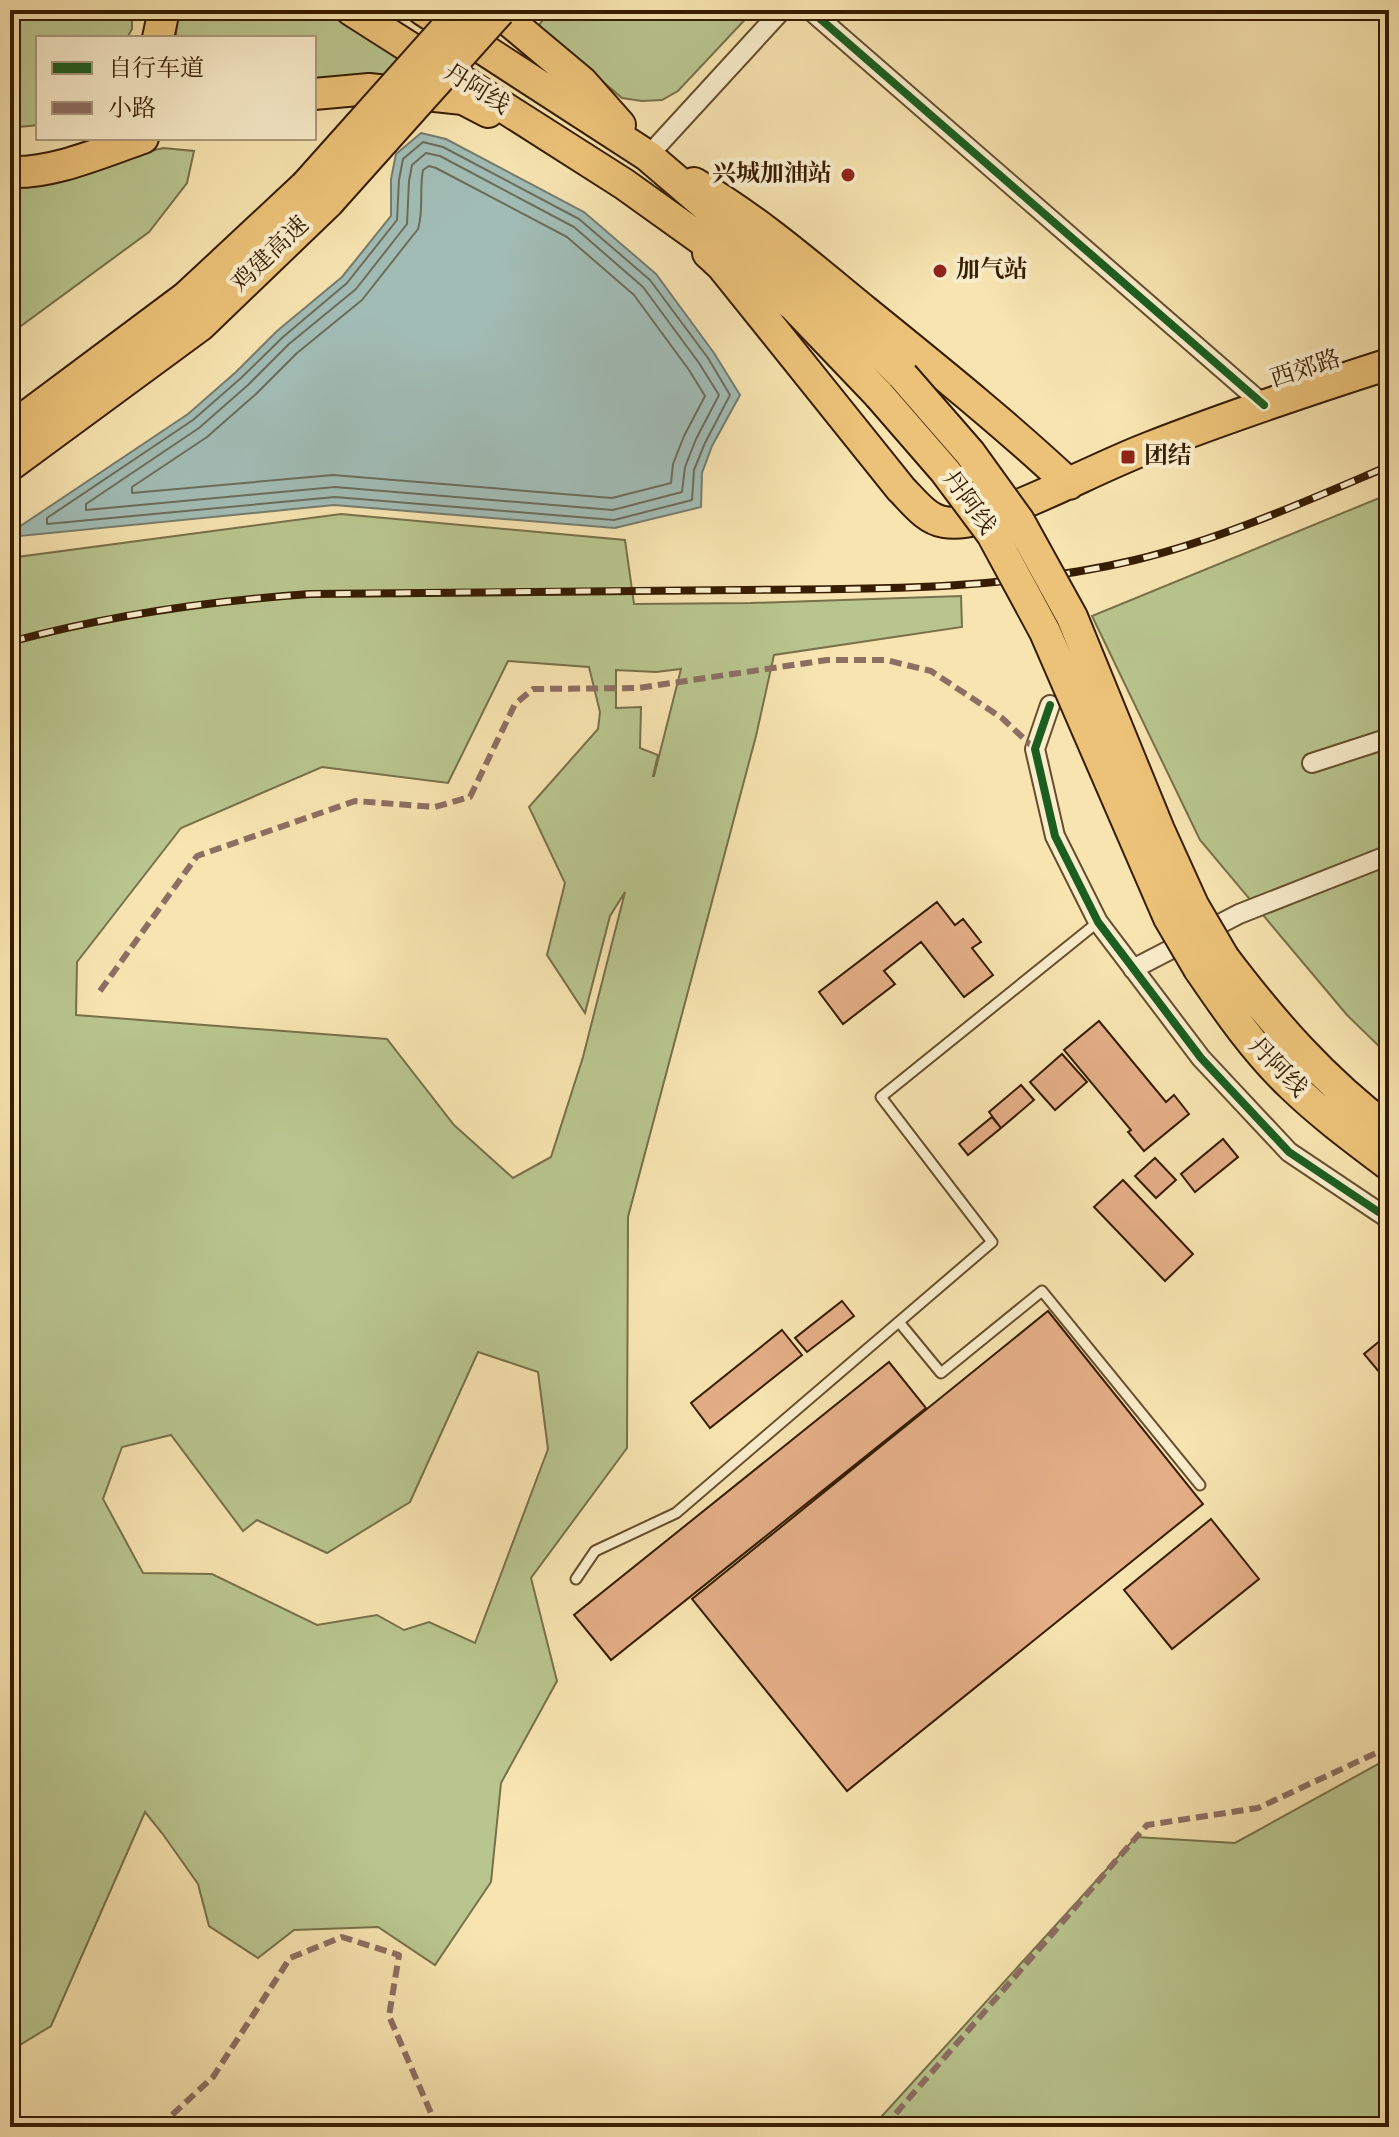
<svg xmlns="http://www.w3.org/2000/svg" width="1399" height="2137" viewBox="0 0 1399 2137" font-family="Vollkorn,'Noto Serif SC',serif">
<rect width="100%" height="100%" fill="#f7e4b0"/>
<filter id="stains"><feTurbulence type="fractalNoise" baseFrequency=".0025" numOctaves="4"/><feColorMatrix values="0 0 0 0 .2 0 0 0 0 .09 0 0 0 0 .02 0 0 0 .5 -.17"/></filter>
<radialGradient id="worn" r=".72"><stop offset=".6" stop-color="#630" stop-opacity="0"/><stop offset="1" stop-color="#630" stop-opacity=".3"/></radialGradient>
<path fill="#b9c58e" stroke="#787048" stroke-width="2" fill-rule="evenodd" d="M10,10H132V29L127,38H38V125L10,128Z
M177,10H334L407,58L388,79L314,83V38H176Z
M551,10H754L678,91L662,100L642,101L622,98L538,26Z
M163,148L194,151L187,183L149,232L10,334V186Z
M1389,494V1056L1347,1015L1200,840L1092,616Z
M341,514L625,540L634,604L751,603L961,596L962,627L774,655L756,736L628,1217L627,1448L531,1578L557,1681L501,1783L491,1882L435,1965L378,1927L294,1930L258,1958L209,1926L198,1884L162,1833L145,1812L51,2026L10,2051V558ZM508,661L589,667L600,712L598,729L529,807L565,883L547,955L585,1013L610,916L625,892L583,1057L551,1157L513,1178L454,1125L387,1039L76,1015L77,962L181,828L322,767L448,783ZM681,669L654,776H653L658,755L640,748L641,707L616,708V670L656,672ZM478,1352L538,1372L548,1449L475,1643L429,1622L404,1630L377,1615L317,1625L212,1574L143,1573L103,1499L122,1447L171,1435L243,1531L257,1520L327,1553L410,1502Z
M1389,1758V2127H872L1136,1837L1235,1843Z"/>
<path fill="#a1bcb5" stroke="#767c6d" stroke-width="2" d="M421,133L446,139L584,212L656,274L714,353L740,395L712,446L702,473L701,507L615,528L334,505L10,537V533L188,414L236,372L277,331L342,277L391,216V179L396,154Z"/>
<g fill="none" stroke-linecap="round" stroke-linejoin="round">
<path stroke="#6c6c5b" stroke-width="2" d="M423,142L443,147L579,219L650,280L708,358L730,395L705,443L694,470L692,500L614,520L335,497L47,524V518L193,420L241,378L283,337L347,283L397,220L399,180L403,159Z
M426,153L440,156L574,227L643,287L699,363L719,395L696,439L685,467L682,492L613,510L335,487L86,510V504L199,428L248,385L289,344L356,289L407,224L409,181L412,165Z
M429,166L436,168L567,237L634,295L689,370L705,396L684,436L673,464L671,483L612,498L333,475L132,493V487L207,437L256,394L297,353L362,300L418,229C424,210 419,190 423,170Z"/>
</g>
<path fill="#e4ae87" stroke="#361c01" stroke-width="2" d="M937,902L955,925L963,919L981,942L972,948L993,975L964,997L921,942L884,971L895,984L843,1024L819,992Z
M1099,1021L1166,1102L1174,1095L1189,1114L1144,1151L1128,1132L1131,1130L1064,1050Z
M1062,1054L1087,1082L1055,1110L1030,1082Z
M1021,1085L1034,1100L1001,1128L989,1112Z
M992,1117L1001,1128L968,1155L959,1144Z
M1223,1139L1238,1157L1195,1192L1181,1174Z
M1155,1158L1176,1180L1156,1198L1135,1176Z
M1123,1180L1193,1254L1165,1281L1094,1207Z
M842,1301L854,1316L807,1352L795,1338Z
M1048,1311L1203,1504L847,1791L692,1599Z
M782,1330L802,1355L710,1428L691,1403Z
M1387,1335L1389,1337V1365L1380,1373L1364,1354Z
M889,1362L926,1408L611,1660L574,1615Z
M1211,1519L1259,1579L1172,1649L1124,1590Z"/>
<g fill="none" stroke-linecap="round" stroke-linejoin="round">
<defs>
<path id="service" d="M899,1322L941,1373L1042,1291L1200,1485
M576,1579L595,1551L676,1513L992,1242L881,1097L1098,922"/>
<path id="minor" d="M810,10L1264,405
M648,156L782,10
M1050,705L1035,749L1055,836L1098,922L1201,1058L1289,1152L1389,1219
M1312,763L1389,738
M1133,969L1239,914L1389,855"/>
<path id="primary" d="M694,183C755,218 810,266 865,311C934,367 1004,423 1069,484
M708,253L722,266L901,489C913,501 926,519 944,522C971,526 1001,512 1026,502C1067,485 1107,464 1148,448C1227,417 1308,390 1389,364"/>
<path id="trunk" d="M351,10L624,184L793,305L879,395
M423,10L648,156L774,264L862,335L903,376
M496,10L582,82L620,125
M158,38L164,10
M314,94L369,89L463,99L488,112
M10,172C53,174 102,152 143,138
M1224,958C1274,1024 1323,1080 1389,1130
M1199,969C1227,1010 1256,1052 1292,1086C1322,1115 1356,1140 1389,1165"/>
<path id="motorway" d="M10,431L188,298L307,187
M10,463L199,324L327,201"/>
</defs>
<use href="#service" stroke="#664e2d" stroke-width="13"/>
<use href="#minor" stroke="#664e2d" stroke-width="22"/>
<use href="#primary" stroke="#361c01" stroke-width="34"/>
<use href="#trunk" stroke="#361c01" stroke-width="34"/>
<use href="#motorway" stroke="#361c01" stroke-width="38"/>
<use href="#service" stroke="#faedcc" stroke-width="9"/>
<use href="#minor" stroke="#faedcc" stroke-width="18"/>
<use href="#primary" stroke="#ecc278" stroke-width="30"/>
<use href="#trunk" stroke="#ecc278" stroke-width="30"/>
<use href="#motorway" stroke="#ecc278" stroke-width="34"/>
<defs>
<path id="rail" d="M10,642C109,615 208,601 310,594C453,592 596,591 739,590C871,589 1005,591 1135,560C1222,539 1306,501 1389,466"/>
</defs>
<use href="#rail" stroke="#361c01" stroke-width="8"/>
<use href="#rail" stroke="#faedcc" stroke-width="5" stroke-dasharray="15" stroke-linecap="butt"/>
<defs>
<path id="trunk-bridge" d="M903,376L970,453L1019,521L1072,617L1159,830L1193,905L1224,958
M879,395L945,471L992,534L1045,632L1169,918L1199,969"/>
<path id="motorway-bridge" d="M307,187L465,10
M327,201L498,10"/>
</defs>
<use href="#trunk-bridge" stroke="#361c01" stroke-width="34" stroke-linecap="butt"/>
<use href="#motorway-bridge" stroke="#361c01" stroke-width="38" stroke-linecap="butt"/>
<use href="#trunk-bridge" stroke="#ecc278" stroke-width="30"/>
<use href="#motorway-bridge" stroke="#ecc278" stroke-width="34"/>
<path stroke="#8d6e63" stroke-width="6" stroke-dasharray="12 6" stroke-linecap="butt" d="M100,991L197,856L355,801L435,807L470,797L515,704L533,689L638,688L827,660H886L931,671L1002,718L1035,749
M159,2127L213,2077L290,1958L342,1937L399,1955L389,2016L437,2127
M884,2127L1147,1825L1258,1808L1389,1747"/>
<defs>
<path id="cycleway" d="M810,10L1264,405
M1050,705L1035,749L1055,836L1098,922L1201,1058L1289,1152L1389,1219"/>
</defs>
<use href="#cycleway" stroke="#faedcc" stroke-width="13"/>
<use href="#cycleway" stroke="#1b5e20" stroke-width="8"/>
</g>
<g fill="#8f2418" stroke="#faedcc" stroke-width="3">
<circle cx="848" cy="175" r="8"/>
<circle cx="940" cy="271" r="8"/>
<rect x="1120" y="449" width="16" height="16" rx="4"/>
</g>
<g text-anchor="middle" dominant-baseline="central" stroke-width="8" stroke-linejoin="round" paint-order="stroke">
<g font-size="24" fill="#361c01" stroke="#faedcc">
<text transform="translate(476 90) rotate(32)">丹阿线</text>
<text transform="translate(271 255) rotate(-44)">鸡建高速</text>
<text transform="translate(1306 370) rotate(-18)">西郊路</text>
<text transform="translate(968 503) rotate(54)">丹阿线</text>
<text transform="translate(1277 1068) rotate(46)">丹阿线</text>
</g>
<g font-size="24" font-weight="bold" fill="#361c01" stroke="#faedcc" text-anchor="start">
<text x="832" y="175" text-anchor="end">兴城加油站</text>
<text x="956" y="271">加气站</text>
<text x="1144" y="457">团结</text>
</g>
</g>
<rect width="1399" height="2137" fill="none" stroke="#f7e4b0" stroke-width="40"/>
<rect x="12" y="12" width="1375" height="2113" fill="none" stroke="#361c01" stroke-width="4"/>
<rect x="20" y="20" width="1359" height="2097" fill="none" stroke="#361c01" stroke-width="2"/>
<rect x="36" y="36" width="280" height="104" fill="#faedcc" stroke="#ac997b" stroke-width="2"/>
<rect x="52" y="62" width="40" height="12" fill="#1b5e20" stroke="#ac997b" stroke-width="2"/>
<text x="108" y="76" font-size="24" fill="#361c01">自行车道</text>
<rect x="52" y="102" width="40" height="12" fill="#8d6e63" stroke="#ac997b" stroke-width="2"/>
<text x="108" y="116" font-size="24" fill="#361c01">小路</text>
<rect width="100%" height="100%" filter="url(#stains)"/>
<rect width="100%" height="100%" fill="url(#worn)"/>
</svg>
